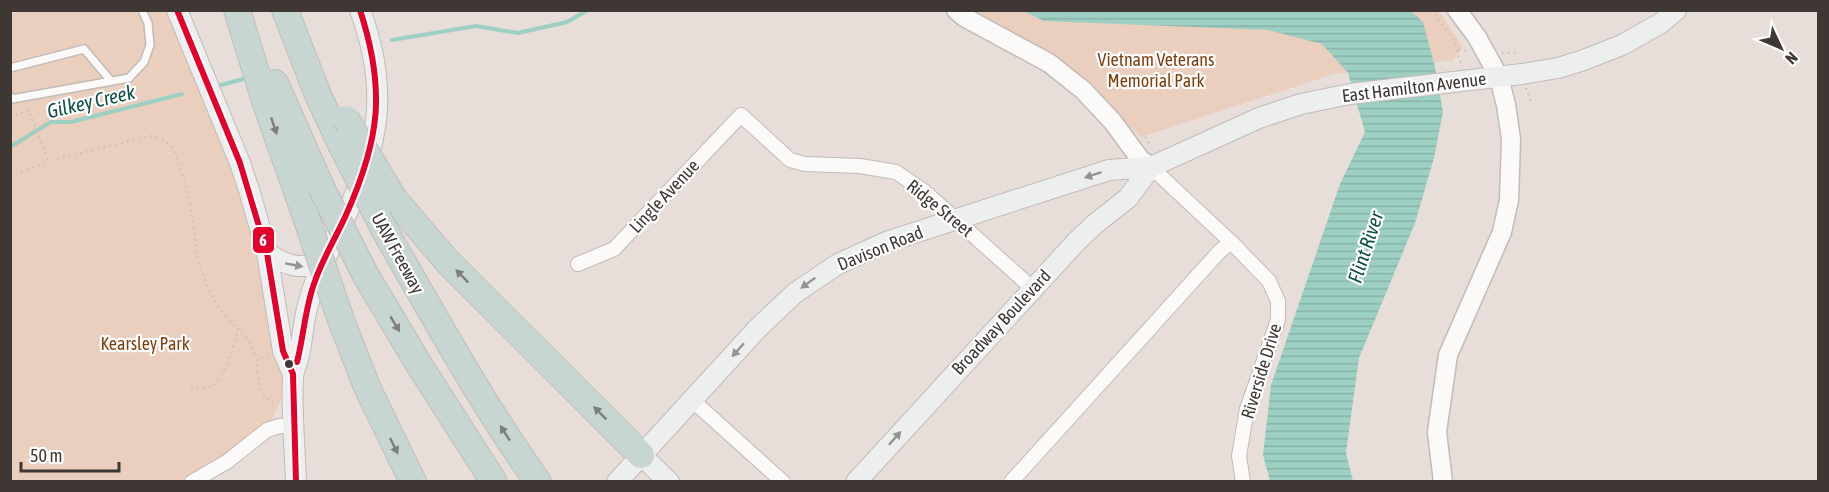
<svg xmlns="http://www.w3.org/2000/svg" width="1829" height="492" viewBox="0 0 1829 492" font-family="'Asap Condensed',sans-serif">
<defs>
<pattern id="water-rules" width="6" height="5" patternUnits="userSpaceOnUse" patternTransform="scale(1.5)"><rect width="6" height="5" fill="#9dcfc3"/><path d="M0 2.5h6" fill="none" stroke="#88b2a8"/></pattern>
</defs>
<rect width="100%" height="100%" fill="#e7deda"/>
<path fill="#eacebe" d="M25,10L176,11L240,163L293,374L267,430L192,481L11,482V14Z
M970,11H1439L1463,47L1453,60L1334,74L1141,137L1072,70Z"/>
<path fill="url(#water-rules)" d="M1410,10L1423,22L1435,67L1443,112L1434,158L1415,223L1359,358L1346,453L1353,481H1270L1263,455L1271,385L1340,184L1365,132L1348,73L1322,44L1268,30L1044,21L1023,11Z"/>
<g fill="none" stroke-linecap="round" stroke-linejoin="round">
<path stroke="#9dcfc3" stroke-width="4" d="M392,40L476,26L518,33L567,22L588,10
M221,85L247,78
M10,147L51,122H71L182,94"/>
<defs>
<path id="service" d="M10,68L84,49L111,81
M10,96L12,99L129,78L144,62L150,45L148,23L142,10"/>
<path id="minor" d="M1151,167L1231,242L1269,281L1278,301V320L1247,409L1239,456L1243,482
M578,264L614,249L741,115L790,160L805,164L860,166L896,172L924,191L1032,288
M692,400L783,482
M192,482L228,461L267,430L280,426H295
M1011,482L1219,252L1231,242"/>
<path id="tertiary" d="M956,10L964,17L1049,63L1083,90L1113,122L1140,159L1151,167
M1443,482L1437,432L1448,355L1502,232L1509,200L1511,139L1506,105L1499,77L1477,37L1457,10"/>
<path id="secondary" d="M177,10L240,163L250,193L267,253L283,351L293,374
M267,253C286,266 301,270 323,262
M641,455L669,482
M296,482C295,447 291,411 293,377C294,368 299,359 300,350C303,334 304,317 309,301C317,272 332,245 345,217C380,143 389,89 360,10
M617,482L757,329L795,293L838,264L886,242L1109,170L1151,167L1259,118L1301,104L1350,94L1522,74L1558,68L1581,61L1622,45L1661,23L1676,10
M856,482L1077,241L1095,224L1128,198L1151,167"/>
<path id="motorway" d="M237,10L265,101L305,214
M285,10L318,95L341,144
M275,83L321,187
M394,199L447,261L641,455
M385,231C434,316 481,402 538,482
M365,274L418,363L494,482
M341,320L367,387L413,482"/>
</defs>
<use href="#service" stroke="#c2bbb8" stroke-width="10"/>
<use href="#minor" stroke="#c2bbb8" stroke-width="16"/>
<use href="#tertiary" stroke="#c2bbb8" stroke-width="21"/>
<use href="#secondary" stroke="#c2bbb8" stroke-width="22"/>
<use href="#motorway" stroke="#c1bcba" stroke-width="28"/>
<path stroke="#c4c0be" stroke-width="2" stroke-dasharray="1.5 4.5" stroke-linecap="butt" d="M1431,10L1454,40L1461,65
M1458,50L1467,51
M1502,53H1516L1517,57
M1526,88L1531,102
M10,117L29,110L48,161L151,136L161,139L170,145L175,152L189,196L199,266L211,294L220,310L251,343L256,359
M1145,137L1150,145
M10,177L48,161
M268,354L256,361C258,377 258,399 276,404
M191,387C196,387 205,389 210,387C224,382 234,343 238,330"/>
<use href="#service" stroke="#fbfaf9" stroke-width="7"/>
<use href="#minor" stroke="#fbfaf9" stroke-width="14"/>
<use href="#tertiary" stroke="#fbfaf9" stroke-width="18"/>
<use href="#secondary" stroke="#ecefee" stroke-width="20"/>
<use href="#motorway" stroke="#c8d6d2" stroke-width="26"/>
<defs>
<path id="motorway-bridge" d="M346,119L394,199
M341,144L385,231
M321,187L365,274
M305,214L341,320"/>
</defs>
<use href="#motorway-bridge" stroke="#c1bcba" stroke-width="28" stroke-linecap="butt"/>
<use href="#motorway-bridge" stroke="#c8d6d2" stroke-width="26"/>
<defs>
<path id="bus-1" d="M177,10L240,163L267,253L283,351L293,374L296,482
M297,362C304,335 305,307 315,281C323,258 336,237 346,215C380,139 386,90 360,10"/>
</defs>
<use href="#bus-1" stroke="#fff" stroke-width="10"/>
<use href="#bus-1" stroke="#e4002b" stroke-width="6"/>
</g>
<defs><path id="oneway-solid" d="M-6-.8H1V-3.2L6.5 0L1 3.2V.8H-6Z" transform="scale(1.5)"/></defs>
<g fill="#7c7f7b">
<use href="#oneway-solid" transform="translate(274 126) rotate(71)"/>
<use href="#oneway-solid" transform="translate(462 276) rotate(-134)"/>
<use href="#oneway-solid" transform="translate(395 324) rotate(59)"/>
<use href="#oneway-solid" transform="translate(600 413) rotate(-135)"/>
<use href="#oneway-solid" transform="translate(505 433) rotate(-123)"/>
<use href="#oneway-solid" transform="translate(394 446) rotate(64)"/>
</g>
<g fill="#959391">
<use href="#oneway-solid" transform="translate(1093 175) rotate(162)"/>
<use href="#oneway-solid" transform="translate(294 265) rotate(10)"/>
<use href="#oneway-solid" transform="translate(808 283) rotate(144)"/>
<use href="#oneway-solid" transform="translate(738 350) rotate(132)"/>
<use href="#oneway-solid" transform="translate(895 438) rotate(-48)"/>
</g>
<circle fill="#3e3734" stroke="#fff" stroke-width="2" cx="289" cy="364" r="5"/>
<g text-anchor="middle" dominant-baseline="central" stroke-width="4.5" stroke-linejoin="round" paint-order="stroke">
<g font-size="18" fill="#813e0d" stroke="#fff">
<text x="1156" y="59">Vietnam Veterans<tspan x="1156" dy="21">Memorial Park</tspan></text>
<text x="145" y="343">Kearsley Park</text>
</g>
<g font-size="18" fill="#3e3734" stroke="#fff">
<text transform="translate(1414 87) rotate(-7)">East Hamilton Avenue</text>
<text transform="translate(664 196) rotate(-47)">Lingle Avenue</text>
<text transform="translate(940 208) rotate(39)">Ridge Street</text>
<text transform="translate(880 248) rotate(-22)">Davison Road</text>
<text transform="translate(398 253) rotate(61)">UAW Freeway</text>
<text transform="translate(1001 322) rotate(-47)">Broadway Boulevard</text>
<text transform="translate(1261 371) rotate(-73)">Riverside Drive</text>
</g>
<g font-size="20" font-style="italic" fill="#0c4f45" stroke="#fff">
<text transform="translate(91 101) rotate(-13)">Gilkey Creek</text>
<text transform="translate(1365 247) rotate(-72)">Flint River</text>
</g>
</g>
<rect stroke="#fff" stroke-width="2" x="252" y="226" width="23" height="28" rx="6" fill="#e4002b"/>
<g font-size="16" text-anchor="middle" font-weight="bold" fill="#fff">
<text x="263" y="246">6</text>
</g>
<rect width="1829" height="492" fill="none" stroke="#3e3734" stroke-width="24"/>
<g transform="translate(1781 48) rotate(134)" stroke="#ffffff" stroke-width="4.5" paint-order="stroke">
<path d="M0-4.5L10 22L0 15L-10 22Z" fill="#3e3734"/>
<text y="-9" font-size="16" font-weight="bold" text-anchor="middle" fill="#3e3734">N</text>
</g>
<path d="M21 462v9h98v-9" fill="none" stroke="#3e3734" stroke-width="3"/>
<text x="30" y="462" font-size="18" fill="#3e3734" stroke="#ffffff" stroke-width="4.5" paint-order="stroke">50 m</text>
</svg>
